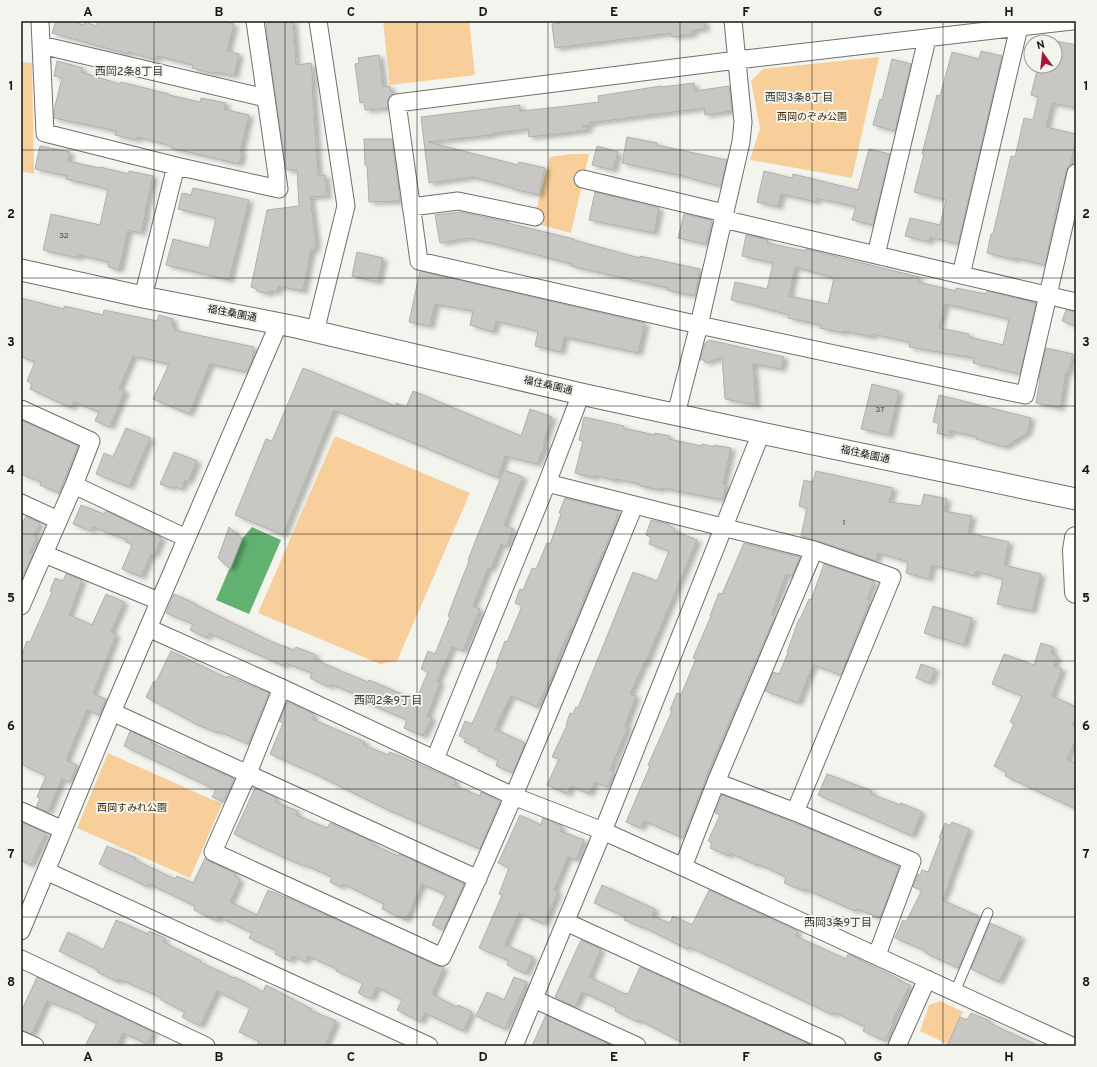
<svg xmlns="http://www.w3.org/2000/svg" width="1097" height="1067" viewBox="0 0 1097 1067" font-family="Overpass,'Noto Sans JP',sans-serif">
<defs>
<filter id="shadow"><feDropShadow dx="4.5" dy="2.5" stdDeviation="2" flood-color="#0004"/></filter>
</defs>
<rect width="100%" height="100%" fill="#f4f4ef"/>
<path fill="#f8cf9b" d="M383,21H469L475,75L390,85Z
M879,57L852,178L750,160L760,128L751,81L763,69Z
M21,62L32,63L34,174L21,171Z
M570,154H589L571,233L533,223L550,157Z
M335,436L470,493L397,661L380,664L258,613Z
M108,753L222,804L190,878L77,828Z
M940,1001L963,1012L947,1044L920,1031L929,1005Z"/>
<path fill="#61b270" d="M252,527L281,540L249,614L216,600L242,539Z"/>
<path fill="#c9c7c3" stroke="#b0afaa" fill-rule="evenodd" filter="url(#shadow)" d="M56,21H71L84,25L85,22L96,26L97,21H220L234,24L227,51L239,54L234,76L214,72V74L192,68L193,65L157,56L156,60L128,52L127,54L52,33Z
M266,21H293L296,65L311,63L313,83H312L318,175H325L327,196L310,197L316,242L314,251L311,250L303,291L278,286L277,292L269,291V294L257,291V289L251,287L267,210L299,206L297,170H286L267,36Z
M560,21H704L705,29L692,30L693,34L672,37L671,33L555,48L552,24L561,23Z
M1055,41L1076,45V108L1052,103L1046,127L1076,134V143L1070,165L1066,171L1063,186H1061L1045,265L1015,258V260L987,253L991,234H993L1011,156L1015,157L1024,118L1033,120L1038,97L1031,95L1038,66H1055Z
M981,51L1002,56L958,244L930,237L929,242L905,236L910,218L940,225L946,200L914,192L924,154H922L937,95L940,96L952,52L979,59Z
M379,55L383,87L390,86L391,95L388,100V108L365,110L364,102L360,103L355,64L359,63L358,58Z
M892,59L911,64L895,131L873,125L880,99L882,100Z
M57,61L83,68L81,72L120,84L121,82L169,94V95L200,102L201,98L226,103L224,109L249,115L240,152L242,153L239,164L171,148L172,146L138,137L137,140L115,135L116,131L54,118V110L62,78L54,76Z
M694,83L695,91L729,86L732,111L705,115L704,108L589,123L590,125L582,126L588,128V130L558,134L529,137L528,129L491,134V135L428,142L518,165L519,162L545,168L539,195L513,189V188L473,177L429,183L421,117L520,105V111L559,107L599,102L598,96L661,86L662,87Z
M627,137L657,143V145L727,160L721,186L692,179V178L622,163Z
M364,139H392L400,201L369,202L367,165H365Z
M40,146L70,152L68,161L99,168L100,167L129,174V171L153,176L145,212H146L141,233L128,230L119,270L108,267L109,262L79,255L78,258L43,250L51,214L100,225L108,189L66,179L67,176L35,169Z
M597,146L618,152L613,170L592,165Z
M869,149L890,154L873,225L852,220L856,207L816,198V202L781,194L778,207L757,202L764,171L792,178L793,174L858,190Z
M193,188L249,200L229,280L166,265L173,239L209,248L216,218L178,209L182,193L191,195Z
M595,192L659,208L654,233L589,220Z
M460,212L508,222V223L574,239V240L640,258V256L700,269L695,296L667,290L668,288L571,266L572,264L495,244L468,238L440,243L435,215Z
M684,214L712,220L706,244L678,238Z
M746,235L768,240L767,243L806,251V249L919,277L918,282L956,291V288L986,294L987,291L1036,303L1020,374L973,363L974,358L909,347L910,342L872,334V337L844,331V333L820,328L821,325L788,318L789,315L759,307V306L731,300L735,282L767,289L773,263L742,256ZM795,267L834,278L828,304L789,296ZM945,304L1009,319L1003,345L969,337V334L939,328Z
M357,252L383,258L378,282L352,276Z
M420,271L645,323L638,353L564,337L561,352L535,346L538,331L496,321L493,332L470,325L473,311L435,304L430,326L409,322Z
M21,298L64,309V306L103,315L104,310L157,321L159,315L173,319L172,326L175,327L174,330L254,347L251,364L247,372L210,364L189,414L153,399L169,364L133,356L119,388L125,391L110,427L95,421L99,412L74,402L71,408L30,389L32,384L27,381L35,362L21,357Z
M1066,310L1076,312V326L1062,321Z
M709,340L784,357L781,369L753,364L756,405L725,399L722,357L706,363L704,360H700L705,343Z
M1046,348L1073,354L1068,373L1066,372L1060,408L1036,403L1040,379L1039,378Z
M303,368L395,406L396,403L406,407L413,391L521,436L530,409L552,417L543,444L545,445L537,464L505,456L498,478L334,410L283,535L235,515L266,439L272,441Z
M872,384L899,391L889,435L861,429Z
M939,395L1031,418L1027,433L1005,447L976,439L977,437L950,431L948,436L937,433L939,423L933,422Z
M584,417L624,426L623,428L655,435V433L670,436L669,439L701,446L702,444L714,447V445L731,448L723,484L726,485L723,500L661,488L660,490L640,486V484L616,479V481L595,475L594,478L575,473L583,441L579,440Z
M21,420L78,446L59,493L40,485L41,482L21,474Z
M126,428L150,438L129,487L96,474L104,453L113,457Z
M174,452L197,461L188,482L185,480L181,489L172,486L171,488L160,484Z
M504,470L523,477L504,525L513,529L506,547L501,544L491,569L488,568L473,606L480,609L463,651L452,647L437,681L440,683L427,716L432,718L423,736L404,728L407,720L360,700L361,697L331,684L329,687L310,678L312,673L285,663L284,666L209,633L207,638L190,630L193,624L166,613L174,594L196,604V605L272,642L294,650L296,647L316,655L314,659L343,672L368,682L369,680L416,700L428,672L421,669L428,651L435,654L450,617L448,616L456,594L469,561L468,560L475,542Z
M816,471L893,488L889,502L921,506L924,494L947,499L944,511L972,516L968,533L1009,542L1004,565L1041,574L1032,611L997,604L1003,579L976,571L975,576L932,565L929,579L906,573L908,562L878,553L876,561L831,545L801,536L807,508L799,506L804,480L813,482Z
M565,498L619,511L604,552H603L593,574L573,628H571L556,661L558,662L537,707L511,696L495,729L525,743L513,773L496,766L498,760L478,751L479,748L464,742L466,739L459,736L465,721L472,724L498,664H496L505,641L507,642L522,606L515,603L520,589L523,590L532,568L536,569L547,543L550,544L561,514L559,513Z
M81,505L104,514L106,511L162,538L154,555L151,554L141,577L122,569L132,545L126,542L127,540L93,527L91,531L73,524Z
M26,516L40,523L34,535L37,537L29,553L33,554L21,581V526Z
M651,520L669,524V526L675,529L674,531L697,540L645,664L644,663L630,694L636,696L625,726L628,727L610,770L614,772L607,787L595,782L589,794L571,786L567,794L547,785L559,759L552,757L567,725H566L570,713L573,714L576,707L578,708L633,572L657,581L669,551L649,544L651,537L646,535Z
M229,527L242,539L230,569L218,558Z
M744,543L800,557L792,576L786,574L771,615L775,616L710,767L683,838L644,821L641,828L626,822L650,766L648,765L672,711L670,710L677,693L681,695L696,659L693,658L711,616H710L719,593L722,594Z
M824,564L874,581L867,599L870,600L841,675L813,665L798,703L765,691L773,672L779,674L788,653L787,652L799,619H800L809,599L811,600Z
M66,574L82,580L69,615L92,625L106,594L124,602L111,632L116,635L93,694L106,699L99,715L87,710L66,760L77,765L70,782L62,779L48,812L36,807L40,798L37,797L46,776L21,764V657L27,641L30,642L52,592L50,591L55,578L63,581Z
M933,606L972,618L964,645L924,633Z
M1041,643L1053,647L1051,653L1057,656L1054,666L1062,669L1052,696L1076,707V716L1072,725L1076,727V740L1067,759L1076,764V809L1005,776L1006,772L994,766L1014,724L1010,722L1022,696L992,684L1004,654L1034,665Z
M171,651L227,678L228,676L269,693L248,744L218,731V733L198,725L146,697L154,681L156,682Z
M921,664L935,669L930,683L916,678Z
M287,702L314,714L312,719L365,742L364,745L388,755L390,752L456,780L453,785L480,796L481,792L500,801L480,849L388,810L317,775L270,754L283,723L279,721Z
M130,731L152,741L151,743L186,758L187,757L234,779L223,802L212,797L216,790L124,746Z
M827,774L872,791L871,794L900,805L901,803L922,812L912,836L818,795Z
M255,788L277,798L275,802L298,811L296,815L327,828L330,823L373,842L372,844L398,856L399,854L464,884L443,930L432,925L446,895L422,884L406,920L382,909L384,904L343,884L341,887L330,882L332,877L305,865L304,866L283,857L234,834Z
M722,795L805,827L899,867L880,918L857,909L855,911L805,889L804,891L784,883L786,877L758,864V866L730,853L729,856L710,848L712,843L708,841L720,815L715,813Z
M520,815L541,825L543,818L562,826L560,831L584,840L576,860L568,857L554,890L558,892L544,924L519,913L505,945L533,957L526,974L507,965L509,961L479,948L502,895L499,894L509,868L498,863Z
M21,822L46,833L31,865L21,861Z
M952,822L969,829L958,857H959L949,881L950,882L942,900L978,916L977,918L979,919L958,968L925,953L926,951L895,938L903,920L906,922L922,890L913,887L918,874L920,875L922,870L928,872L941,838H939L945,823L950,826Z
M107,846L136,858L135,860L175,879L177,876L193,883L205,858L209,861L236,874L235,877L240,880L230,902L257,915L268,890L287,898V897L438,966L444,967L433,992L434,993L433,995L457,1007L458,1005L472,1012L463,1031L425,1013L420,1022L397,1010L402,1000L377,987L371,999L358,993L363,983L336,971L337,969L308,956L305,962L293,956L290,961L275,954L277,951L249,938L252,933L219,917L217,921L194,910L195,906L149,884L147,887L134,880L99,864Z
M602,885L655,909L652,916L670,923L673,916L692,925L709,890L798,931L795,936L846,959L848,954L899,979V980L910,985L892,1022H894L885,1041L863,1031L865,1027L834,1012L833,1015L724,963L689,947L687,949L643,927V928L624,920L626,917L594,903Z
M116,920L148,934L149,931L165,938L163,942L201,961L200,962L234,978L235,977L263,992L266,985L311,1009L310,1010L336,1021L325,1046H257L259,1041L239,1032L250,1008L217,991L200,1026L182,1017L185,1012L161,1000L162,998L119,979L118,982L97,972L98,970L59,951L68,932L103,950Z
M990,923L1021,937L999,982L971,969Z
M581,940L601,949L589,977L623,993L628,994L640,967L813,1046H689L639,1020L638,1022L615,1011L616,1008L582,992L575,1007L555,997Z
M37,977L153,1032L147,1044L123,1033L117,1046H85L97,1023L83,1017V1015L47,1001L32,1034L21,1030V1012Z
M514,977L527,982L505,1029L476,1016L487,992L504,1000Z
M971,1013L990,1021L989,1023L1039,1046H947L960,1017L967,1020Z
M546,1015L613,1046H532Z"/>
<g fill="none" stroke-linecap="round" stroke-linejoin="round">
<defs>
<path id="service" d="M955,992L988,913"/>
<path id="minor" d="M40,21L45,133L176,166L279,189L255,21
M1072,21L737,60L397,103L419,261L699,325L1025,395L1076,173
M41,45L266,98
M583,179L724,213
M411,207L458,201L535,217
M723,219L1076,302
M876,255L927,39
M961,275L1019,27
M143,297L176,166
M315,332L346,206L318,21
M21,409L91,441L74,485L21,606
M676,414L699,325L741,142L743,122L733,21
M547,483L814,550L892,577L795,812L912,861L877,955
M74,485L186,538
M21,503L58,520
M44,554L159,601
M148,628L282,688L513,796L603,831L683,867L1072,1046
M282,688L248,773L213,852L442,957C511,808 572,657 634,506
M112,712L478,879
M435,759L547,483L581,394
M716,782L795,812
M21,811L63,830
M683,867L716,782L814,550
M46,871L429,1046
M566,922L837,1046
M21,931L112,712L279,323
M21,959L206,1046
M534,999L637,1046
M21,1040L35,1046
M514,1046L603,831L761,433
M897,1046L927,979"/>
<path id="tertiary" d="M21,270L143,297L296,327L581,394L761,433L1076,499"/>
<path id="primary" d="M1076,538L1074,550L1076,592"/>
</defs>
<use href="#service" stroke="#6f6f6b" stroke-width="11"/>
<use href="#minor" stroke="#6f6f6b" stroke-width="19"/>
<use href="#tertiary" stroke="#6f6f6b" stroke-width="23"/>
<use href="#primary" stroke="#6f6f6b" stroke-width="24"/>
<use href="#service" stroke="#fff" stroke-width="9"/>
<use href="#minor" stroke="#fff" stroke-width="17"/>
<use href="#tertiary" stroke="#fff" stroke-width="21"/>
<use href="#primary" stroke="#fff" stroke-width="22"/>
</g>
<path fill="none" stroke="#161614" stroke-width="1" stroke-opacity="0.55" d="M154,21V1046M285,21V1046M417,21V1046M548,21V1046M680,21V1046M812,21V1046M943,21V1046M21,150H1076M21,278H1076M21,406H1076M21,534H1076M21,661H1076M21,789H1076M21,917H1076"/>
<g text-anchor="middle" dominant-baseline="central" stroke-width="4" stroke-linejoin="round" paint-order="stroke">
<g font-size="8" fill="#434240">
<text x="64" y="236">32</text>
<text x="880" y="410">37</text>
<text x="844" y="523">1</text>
</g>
<g font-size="10" fill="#442b05" stroke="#f4f4ef">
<text x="812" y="117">西岡のぞみ公園</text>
<text x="132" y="808">西岡すみれ公園</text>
</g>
<g font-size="10" fill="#161614" stroke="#f4f4ef">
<text transform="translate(232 314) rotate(11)">福住桑園通</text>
<text transform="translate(548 386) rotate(13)">福住桑園通</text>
<text transform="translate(865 455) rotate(12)">福住桑園通</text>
</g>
<g font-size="11" fill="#3a3a36" stroke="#f4f4ef">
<text x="129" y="72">西岡2条8丁目</text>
<text x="799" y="98">西岡3条8丁目</text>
<text x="388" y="701">西岡2条9丁目</text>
<text x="838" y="923">西岡3条9丁目</text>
</g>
</g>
<rect width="1097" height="1067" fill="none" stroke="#f4f4ef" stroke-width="44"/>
<g transform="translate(1043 54) rotate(345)"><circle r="19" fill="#f4f4ef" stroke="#9b9b97"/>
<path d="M0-3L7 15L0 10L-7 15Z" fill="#aa1338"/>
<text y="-6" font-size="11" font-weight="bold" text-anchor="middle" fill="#161614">N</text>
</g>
<rect x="22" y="22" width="1053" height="1023" fill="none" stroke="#161614" stroke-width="1.5"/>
<g font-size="13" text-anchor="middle" font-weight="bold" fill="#161614">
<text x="88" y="16">A</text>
<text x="219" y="16">B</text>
<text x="351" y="16">C</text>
<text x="483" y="16">D</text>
<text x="614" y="16">E</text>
<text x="746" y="16">F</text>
<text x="878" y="16">G</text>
<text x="1009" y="16">H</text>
<text x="11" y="90">1</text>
<text x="1086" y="90">1</text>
<text x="11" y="218">2</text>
<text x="1086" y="218">2</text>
<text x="11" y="346">3</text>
<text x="1086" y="346">3</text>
<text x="11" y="474">4</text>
<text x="1086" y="474">4</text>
<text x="11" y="602">5</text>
<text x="1086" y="602">5</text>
<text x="11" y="730">6</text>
<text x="1086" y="730">6</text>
<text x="11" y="858">7</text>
<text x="1086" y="858">7</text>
<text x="11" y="986">8</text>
<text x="1086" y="986">8</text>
<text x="88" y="1061">A</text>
<text x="219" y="1061">B</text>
<text x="351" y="1061">C</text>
<text x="483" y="1061">D</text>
<text x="614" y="1061">E</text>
<text x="746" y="1061">F</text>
<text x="878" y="1061">G</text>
<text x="1009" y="1061">H</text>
</g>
</svg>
